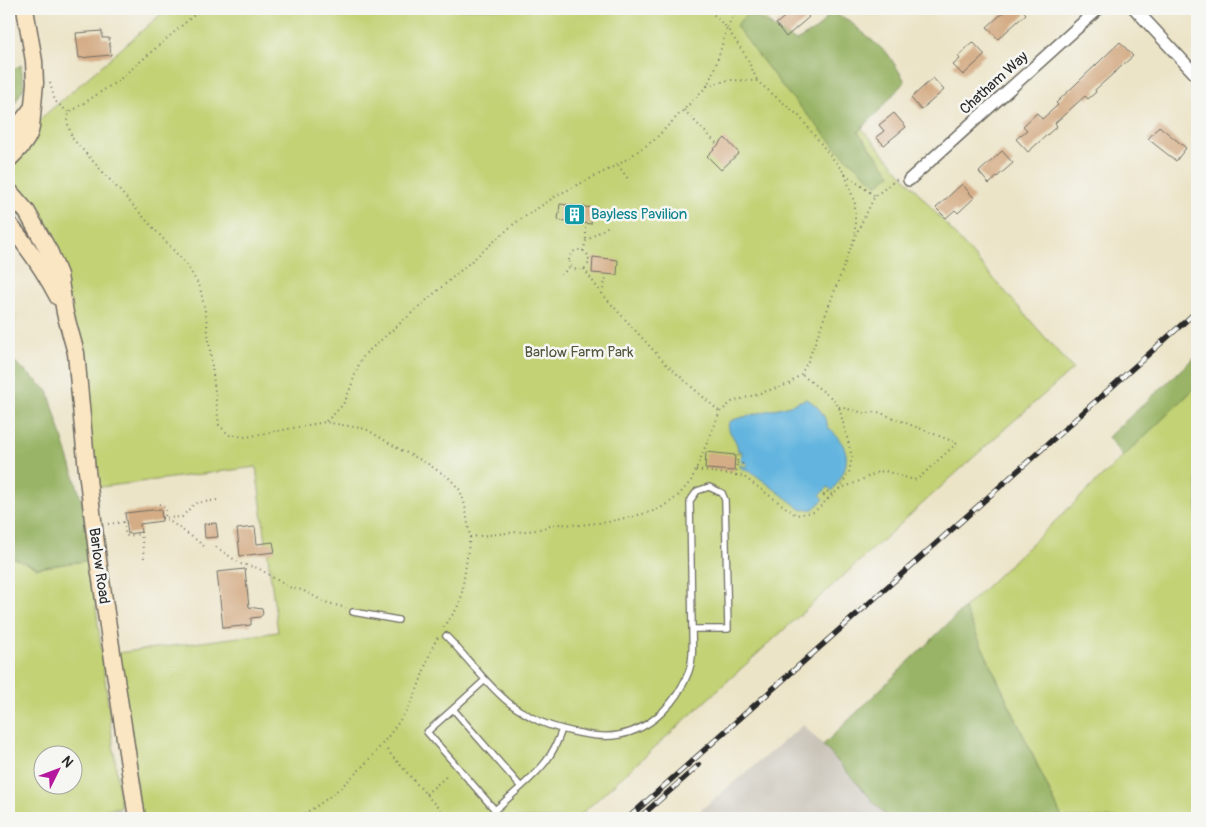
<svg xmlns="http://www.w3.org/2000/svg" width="1206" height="827" viewBox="0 0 1206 827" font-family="Pangolin,sans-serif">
<rect width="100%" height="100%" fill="#f6f6f2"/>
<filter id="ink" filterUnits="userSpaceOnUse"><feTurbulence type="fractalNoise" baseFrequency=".02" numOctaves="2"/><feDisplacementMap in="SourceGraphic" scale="10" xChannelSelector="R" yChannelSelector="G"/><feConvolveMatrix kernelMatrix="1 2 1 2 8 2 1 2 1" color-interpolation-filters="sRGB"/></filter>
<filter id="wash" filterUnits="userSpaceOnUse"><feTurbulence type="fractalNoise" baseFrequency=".0096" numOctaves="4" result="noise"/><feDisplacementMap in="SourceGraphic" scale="20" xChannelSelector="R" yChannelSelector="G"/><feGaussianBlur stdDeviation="1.12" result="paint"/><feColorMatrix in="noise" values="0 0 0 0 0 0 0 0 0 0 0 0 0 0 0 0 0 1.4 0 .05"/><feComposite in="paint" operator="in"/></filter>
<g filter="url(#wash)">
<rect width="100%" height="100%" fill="#ece4c7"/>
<path fill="#e4d6b7" d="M9,306L18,315L9,357Z"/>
<path fill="#c9c3b8" d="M803,725L823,745L888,818H691Z
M121,807L122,818H59Z"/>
<path fill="#c2d275" stroke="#767e50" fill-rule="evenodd" d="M167,9H757L1073,369L1008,426L577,818H141L117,653L278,632L256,467L94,488L62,272L9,190V159L31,127Z
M1197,386V818H1062L964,608Z
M9,556L38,568L90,560L121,807L59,818H9ZM42,754H72V784H42Z"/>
<path fill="#99b466" stroke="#627048" d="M748,12L796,41L817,29L831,12L848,20L888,54L905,81L877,113L858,132L891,174L877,185L844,156L785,90L736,26Z
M21,65L24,87L9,113V72Z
M1197,355V386L1123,457L1108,437Z
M9,357L48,391L83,505L90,560L38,568L9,556Z
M964,608L1062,818H888L823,745Z"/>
<path fill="#64b5df" stroke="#487085" d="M806,399C819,405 825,416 829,429L832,430C836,436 843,443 845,450C850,466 840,479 832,491L828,487L820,495L824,499L813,509L802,510L753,473L740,467V465L747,467V463L741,462L742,451H738C738,438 725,432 729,422L736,419L790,405Z"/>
<g id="blocks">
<path fill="#d4ac85" d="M794,9H802L809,17L786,37L776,24Z
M1007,9H1022L1026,14L998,39L987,27Z
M102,31V38H109L111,55L79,58L76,33Z
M973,42L985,55L963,75L953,65L960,59L958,56Z
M1120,42L1133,56L1095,90L1096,92L1088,99L1085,96L1055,123L1057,126L1028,152L1016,139L1027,130L1023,126L1037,113L1042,119L1058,105L1056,103Z
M933,78L944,90L921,110L911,98Z
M894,113L906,127L884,145L876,137L884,131L879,125Z
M1159,126L1186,148L1176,161L1148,139Z
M725,138L739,153L721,170L707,156Z
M1002,151L1013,163L989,184L979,172Z
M962,184L974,198L958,213L955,210L946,218L936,208Z
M560,204L593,208L591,224L558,220Z
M593,257L618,260L617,275L592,273Z
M706,452L735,455L734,471L705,469Z
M161,509L162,521L140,524L141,532L128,534L125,513Z
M216,523L218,537L205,538L204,524Z
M255,527L257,544L273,542L275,552L240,556L237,529Z
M245,569L249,607L262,609L263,614L260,617L251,618V625L223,628L217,572Z"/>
</g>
</g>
<g filter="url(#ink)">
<use href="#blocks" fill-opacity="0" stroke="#6f6c62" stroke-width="1"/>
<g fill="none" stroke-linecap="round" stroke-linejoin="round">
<defs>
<path id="lane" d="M353,612L398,620
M446,636C467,657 485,683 508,702C515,708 523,712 531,717C543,724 560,729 574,732C589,735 604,738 619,735C652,729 678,701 689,671C694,658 692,643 692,629L690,501L697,491L709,487L722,493L725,500L728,629H692
M453,709L521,787L495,810L427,732Z
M453,709L485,680
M521,787C542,768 553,757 562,729"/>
<path id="street" d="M1135,9L1197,76
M909,180L1098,9"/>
<path id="secondary" d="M9,142L20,124L33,107
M9,159C18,150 29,140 31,127L35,83L34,61L25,9
M9,191L27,212L50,253L59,275L65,313L76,353L87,471L98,560L137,818
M9,224C28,247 44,270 58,297"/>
</defs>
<use href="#lane" stroke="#6f6c62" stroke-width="8"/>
<use href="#street" stroke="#6f6c62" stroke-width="14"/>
<use href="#secondary" stroke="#6f6c62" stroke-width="19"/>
<path stroke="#6f6c62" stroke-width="2" stroke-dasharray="1 4" stroke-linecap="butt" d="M201,9L119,80L69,113L67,121L72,138L186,264L200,287L206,316L219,425L229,435L246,437L325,422L366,429L399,449L425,462L449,478L460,490L465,505L470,537L461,599L456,610L443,628
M737,9L727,28L746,56L757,80
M50,83L55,101L69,113
M707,86L729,80L757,81L799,116L845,174L855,204V233
M684,110L718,145
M618,165L628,179
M845,174L875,196
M586,223V241
M569 260a10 10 0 1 1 20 0a10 10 0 1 1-20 0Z
M583,251L586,241L610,225
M584,269L602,294L665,363L720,412
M561,275L570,267
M602,294L606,277
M839,407L865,413L878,412L957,443L920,477L914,480L885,471L878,472L855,483L839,489
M326,421C335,413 344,406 348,394C354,380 356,367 365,354L515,223L556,196L621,163L654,140L707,86L716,65L727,28L708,9
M737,463L745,464
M696,470L743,476L796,515L814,512L839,489L849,473L852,457L839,407L834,400L801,374
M736,476L738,452
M828,499L824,495L828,491L832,495
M159,504L166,508L165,518L182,517L192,506L197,503L217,500
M162,518H165L198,541L206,548
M108,524L123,522L126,536L141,534
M141,532L144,558
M470,537L536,530L557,524L578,525L608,522L651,512L662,507L677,497L691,481L720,412L732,402L789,384L801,374L808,361L856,234L875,196L897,179
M216,547L241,564L258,568L288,587L302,590L325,602L346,608
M387,750L447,818
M426,794L448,775
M295,818C339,799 392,739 414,697C423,677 427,655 438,637"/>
<use href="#lane" stroke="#fff" stroke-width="5.5"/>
<use href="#street" stroke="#fff" stroke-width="11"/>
<use href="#secondary" stroke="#fbe6c4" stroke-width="16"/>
<defs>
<path id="rail" d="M628,818L1197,311
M639,818L699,765"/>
</defs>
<use href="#rail" stroke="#2b2b2b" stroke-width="5.5"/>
<use href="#rail" stroke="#f6f6f2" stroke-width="4" stroke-dasharray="11" stroke-linecap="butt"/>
</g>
</g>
<defs>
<symbol id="building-square" viewBox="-11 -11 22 22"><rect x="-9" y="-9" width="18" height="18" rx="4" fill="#0f9aa8" stroke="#f6f6f2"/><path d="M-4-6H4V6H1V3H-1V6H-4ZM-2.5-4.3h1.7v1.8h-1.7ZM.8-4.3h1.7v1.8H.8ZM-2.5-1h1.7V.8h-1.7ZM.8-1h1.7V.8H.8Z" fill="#fff"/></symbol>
</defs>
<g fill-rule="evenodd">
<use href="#building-square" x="562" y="202" width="25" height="25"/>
</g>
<g text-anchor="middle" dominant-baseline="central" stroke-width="5" stroke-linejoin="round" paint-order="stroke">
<g font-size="15" fill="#2b2b2b" stroke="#f6f6f2">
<text transform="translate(994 83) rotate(-42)">Chatham Way</text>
<text transform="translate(99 566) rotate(82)">Barlow Road</text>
</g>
<g font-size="15" fill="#0d838f" stroke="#f6f6f2" text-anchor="start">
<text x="591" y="214">Bayless Pavilion</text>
</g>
<g font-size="15" fill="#51553e" stroke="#f6f6f2">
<text x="579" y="352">Barlow Farm Park</text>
</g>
</g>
<rect width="1206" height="827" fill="none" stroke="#f6f6f2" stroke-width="30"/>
<g transform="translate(58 770) rotate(48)"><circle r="24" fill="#f6f6f2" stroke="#a5a5a2"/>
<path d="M0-4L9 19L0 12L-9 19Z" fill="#b5179e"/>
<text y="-8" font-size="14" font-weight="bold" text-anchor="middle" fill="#2b2b2b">N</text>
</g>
</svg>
